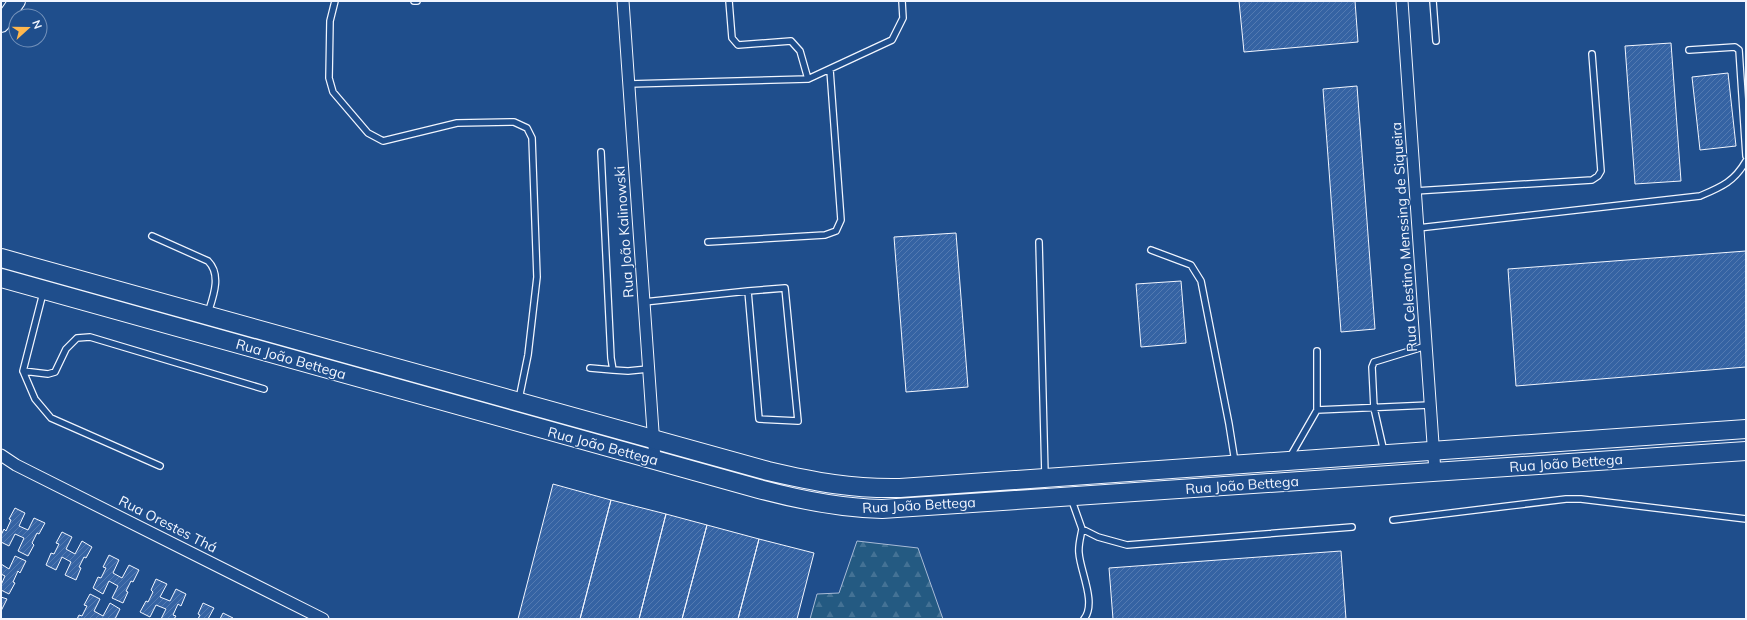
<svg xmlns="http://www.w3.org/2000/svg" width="1747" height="620" viewBox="0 0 1747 620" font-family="Mulish,sans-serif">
<defs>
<pattern id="forest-firs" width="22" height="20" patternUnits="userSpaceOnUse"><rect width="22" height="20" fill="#245a82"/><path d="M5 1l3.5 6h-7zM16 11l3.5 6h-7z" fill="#447295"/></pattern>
<pattern id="building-hatch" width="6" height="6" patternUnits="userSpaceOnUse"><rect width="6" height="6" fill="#3563a3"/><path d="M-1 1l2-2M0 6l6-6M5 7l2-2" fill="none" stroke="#537ab1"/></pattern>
</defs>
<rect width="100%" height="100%" fill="#1f4e8c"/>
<path fill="url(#forest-firs)" stroke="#a8bbd7" d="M857,541L918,548L943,619H810L817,594L839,593Z"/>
<path fill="url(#building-hatch)" stroke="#f2f6ff" d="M1239,1H1355L1358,42L1244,52Z
M1671,43L1681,181L1635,184L1625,46Z
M1728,73L1736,146L1700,150L1692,77Z
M1357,86L1375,329L1341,332L1323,89Z
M956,233L968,387L906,392L894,237Z
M1746,251V367L1516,386L1508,269Z
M1181,281L1186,343L1141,347L1136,284Z
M553,484L611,500L580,619H518Z
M611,500L666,514L639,619H580Z
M15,508L25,513L19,526L28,530L34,518L45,523L39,534L37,533L32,543L34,545L28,556L18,551L24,538L15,534L9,546L1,542V535L4,529L6,531L11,520L9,519Z
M666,514L707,525L682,619H639Z
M707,525L759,539L738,619H682Z
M62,532L72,537L66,549L75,554L82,541L92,547L86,558L84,557L79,567L81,568L76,580L65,575L71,562L62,557L56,570L46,565L51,553L54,554L59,544L56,543Z
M759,539L814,553L797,619H738Z
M1341,551L1346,619H1113L1109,568Z
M109,555L119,560L113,573L122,578L129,565L139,570L133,582L131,581L126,591L128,592L123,603L112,598L118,586L109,581L103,594L93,588L98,577L101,578L106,568L103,567Z
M15,556L26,561L20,573L18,571L13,582L15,583L9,594L1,590V585L5,576L1,574V564L9,569Z
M156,579L167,584L160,597L170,601L176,589L186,594L181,606L178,604L173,615L176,616L174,619H161L166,609L156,605L150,617L140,612L146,601L148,602L153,592L151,590Z
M90,594L100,599L94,611L103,616L110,603L120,609L115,619H77L79,615L82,616L87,606L84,605Z
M1,597L7,599L1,611Z
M203,603L214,608L208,619H198L200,615L198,614Z
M223,613L233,618V619H220Z"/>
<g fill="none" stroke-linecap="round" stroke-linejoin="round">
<defs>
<path id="service" d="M335,1L330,21L329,78L333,92L368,133L383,141L457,123L514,122L527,128L532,138L537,277L528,355L519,399
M414,1H417
M729,1L732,38L738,45L791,41L800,51L808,79
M1433,1L1436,41
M1689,50L1735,47L1739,50L1746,156
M629,84L808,79L892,40L903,18L902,1
M601,152L611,358L613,370L628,371L648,369
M1415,191L1592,180L1598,176L1601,171L1592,54
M1418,228L1700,196C1721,187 1734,182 1746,161
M152,236L208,261C222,275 213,297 208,313
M708,242L825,235L836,231L841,220L830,70
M1039,242L1045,475
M1151,250L1191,265L1201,281L1229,424L1235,462
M43,293L23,371L35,399L51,418L160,466
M644,302L748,291L759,419L798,421L785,288L748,291
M590,368L613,370
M23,371L48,374L55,372L66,349L77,338L90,337L264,389
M1317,410L1430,405
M1384,452L1374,408L1372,367L1374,362L1426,346
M1290,457L1317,410V351
M1071,498L1082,529L1098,537L1127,545L1352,527
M1393,520L1566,499H1581L1746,519
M1082,529C1081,536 1078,545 1079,553C1080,571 1097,603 1084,619"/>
<path id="minor" d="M623,1L655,460
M1402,1L1435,472
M1,455L16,465L323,619"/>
<path id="secondary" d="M1,24L17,1"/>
<path id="primary" d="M1,258L768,471C815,482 852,489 900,488L1746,429
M1,278L759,489C800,500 840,508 882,509L1746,451"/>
</defs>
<use href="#service" stroke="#f2f6ff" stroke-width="8"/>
<use href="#minor" stroke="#f2f6ff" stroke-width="13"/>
<use href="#secondary" stroke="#f2f6ff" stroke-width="18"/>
<use href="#primary" stroke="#f2f6ff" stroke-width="20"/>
<use href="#service" stroke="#1f4e8c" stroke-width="5.5"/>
<use href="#minor" stroke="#1f4e8c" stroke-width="11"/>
<use href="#secondary" stroke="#1f4e8c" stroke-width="16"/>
<use href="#primary" stroke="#1f4e8c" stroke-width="18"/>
</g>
<g text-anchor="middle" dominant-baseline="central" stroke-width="3" stroke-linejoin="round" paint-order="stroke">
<g font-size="14" fill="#f2f6ff" stroke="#1f4e8c">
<text transform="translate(624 232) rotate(-94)">Rua João Kalinowski</text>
<text transform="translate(1404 237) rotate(-94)">Rua Celestino Menssing de Siqueira</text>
<text transform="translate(291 359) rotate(16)">Rua João Bettega</text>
<text transform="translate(603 446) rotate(15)">Rua João Bettega</text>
<text transform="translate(1566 463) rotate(-4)">Rua João Bettega</text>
<text transform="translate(1242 485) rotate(-4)">Rua João Bettega</text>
<text transform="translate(919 505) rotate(-3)">Rua João Bettega</text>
<text transform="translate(168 524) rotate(27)">Rua Orestes Thá</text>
</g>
</g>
<rect width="1747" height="620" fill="none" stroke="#f2f6ff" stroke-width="4"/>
<g transform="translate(28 28) rotate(69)"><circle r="19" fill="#1f4e8c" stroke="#7391ba"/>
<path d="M0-3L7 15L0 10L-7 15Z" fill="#ffb74d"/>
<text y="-6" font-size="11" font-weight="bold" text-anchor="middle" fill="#f2f6ff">N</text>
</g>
</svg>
